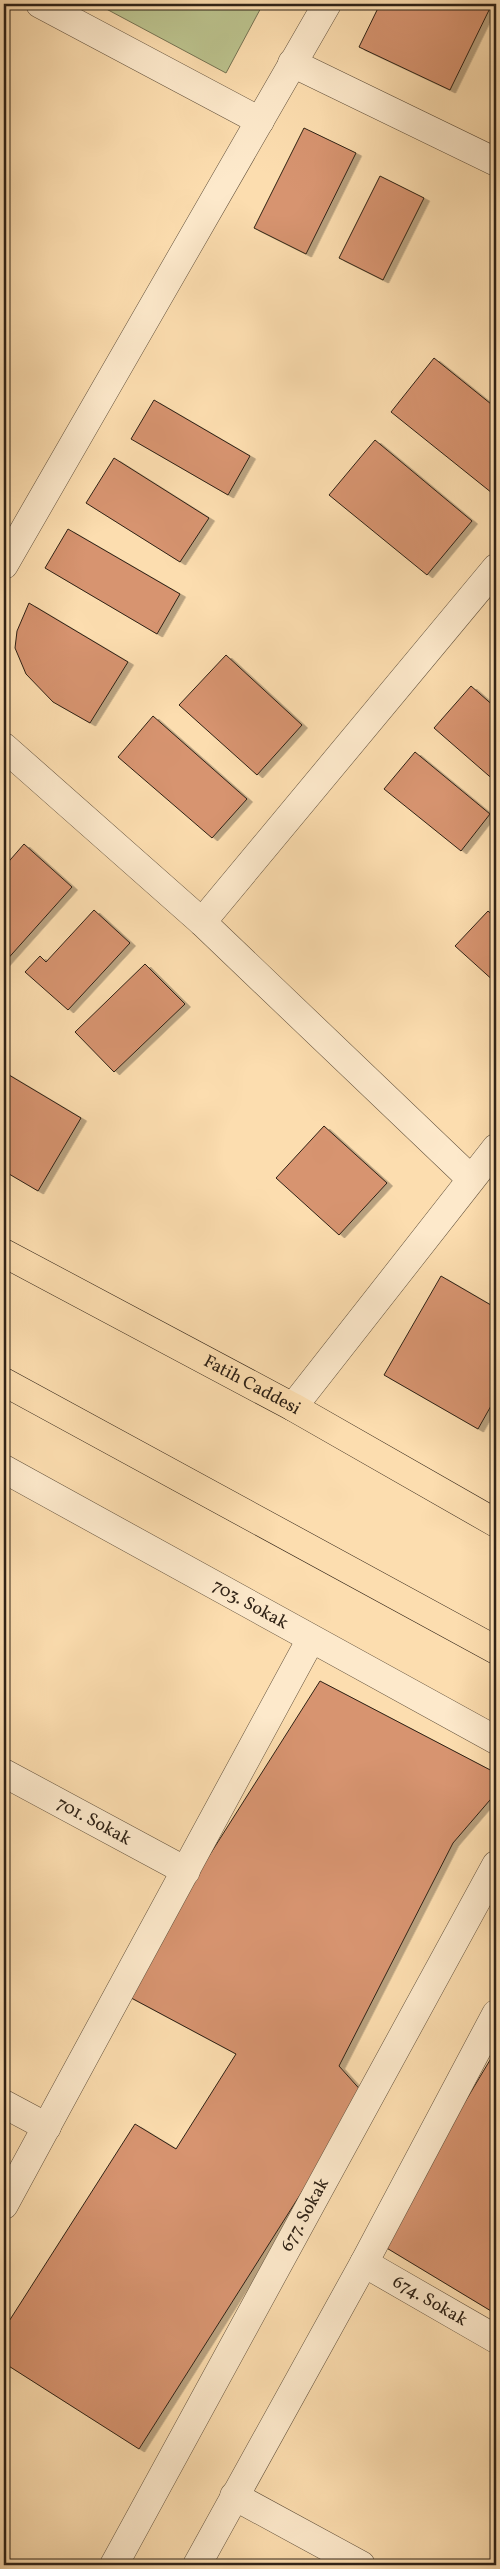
<svg xmlns="http://www.w3.org/2000/svg" width="500" height="2569" viewBox="0 0 500 2569" font-family="Vollkorn,serif">
<defs>
<filter id="shadow"><feDropShadow dx="5.5" dy="3" stdDeviation="0" flood-color="#0004"/></filter>
</defs>
<rect width="100%" height="100%" fill="#fcddaf"/>
<filter id="stains"><feTurbulence type="fractalNoise" baseFrequency=".004" numOctaves="4"/><feColorMatrix values="0 0 0 0 .2 0 0 0 0 .09 0 0 0 0 .02 0 0 0 .5 -.17"/></filter>
<radialGradient id="worn" r=".72"><stop offset=".6" stop-color="#630" stop-opacity="0"/><stop offset="1" stop-color="#630" stop-opacity=".3"/></radialGradient>
<path fill="#bbc28d" stroke="#757252" d="M97,4H263L226,73Z"/>
<path fill="#d79470" stroke="#2f2216" filter="url(#shadow)" d="M380,4H492L450,90L359,47Z
M304,128L356,153L306,254L254,228Z
M380,176L424,198L383,280L339,258Z
M434,358L496,408V488L492,493L391,412Z
M154,400L250,456L228,495L131,439Z
M375,440L472,521L427,575L329,495Z
M114,458L209,518L180,562L86,503Z
M68,529L180,594L157,634L45,568Z
M29,603L128,662L90,723L53,702L26,674L15,648L17,631Z
M226,655L302,725L257,775L179,705Z
M471,686L496,708V782L434,728Z
M153,716L247,799L212,838L118,757Z
M415,752L490,814L461,851L384,789Z
M24,844L72,887L4,963V867Z
M94,910L130,943L68,1010L25,972L40,956L46,962Z
M488,911L496,918V983L455,946Z
M145,964L185,1004L114,1072L75,1032Z
M4,1072L81,1118L38,1191L4,1171Z
M324,1126L387,1183L339,1235L276,1178Z
M441,1276L496,1308V1397L478,1429L384,1375Z
M320,1681L496,1773V1793L453,1843L339,2066L364,2094L139,2449L4,2363V2329L135,2124L176,2149L236,2054L122,1993Z
M496,2050V2314L380,2244Z"/>
<g fill="none" stroke-linecap="round" stroke-linejoin="round">
<defs>
<g id="minor">
<path d="M40,4L260,121"/>
<path d="M292,63L496,162"/>
<path d="M4,747L202,922L471,1179"/>
<path d="M202,922L496,568"/>
<path d="M293,1407L496,1148"/>
<path id="s1" d="M4,1469L496,1740"/>
<path id="s2" d="M4,1773L186,1871"/>
<path d="M4,2104L47,2127"/>
<path d="M4,2205L311,1639"/>
<path id="s3" d="M364,2263L496,2339"/>
<path d="M234,2496L361,2565"/>
</g>
<g id="tertiary">
<path d="M4,565L327,4"/>
<path id="s4" d="M114,2565L496,1865"/>
<path d="M197,2565L364,2263L496,2014"/>
</g>
<g id="primary">
<path id="s5" d="M4,1253L293,1407L496,1523"/>
<path d="M4,1382L496,1650"/>
</g>
</defs>
<use href="#minor" stroke="#62513c" stroke-width="29"/>
<use href="#tertiary" stroke="#62513c" stroke-width="29"/>
<use href="#primary" stroke="#2f2216" stroke-width="29"/>
<use href="#minor" stroke="#fde9cb" stroke-width="28"/>
<use href="#tertiary" stroke="#fde9cb" stroke-width="28"/>
<use href="#primary" stroke="#fcddaf" stroke-width="28"/>
</g>
<g text-anchor="middle" dominant-baseline="central" stroke-width="4" stroke-linejoin="round" paint-order="stroke">
<g font-size="18" fill="#2f2216" stroke="#fde9cb">
<text stroke="none"><textPath href="#s5" startOffset="281">Fatih Caddesi</textPath></text>
<text stroke="none"><textPath href="#s1" startOffset="281">703. Sokak</textPath></text>
<text stroke="none"><textPath href="#s2" startOffset="102">701. Sokak</textPath></text>
<text stroke="none"><textPath href="#s4" startOffset="399">677. Sokak</textPath></text>
<text stroke="none"><textPath href="#s3" startOffset="76">674. Sokak</textPath></text>
</g>
</g>
<rect width="500" height="2569" fill="none" stroke="#fcddaf" stroke-width="20"/>
<rect x="5" y="5" width="490" height="2559" fill="none" stroke="#2f2216" stroke-width="2.5"/>
<rect x="10" y="10" width="480" height="2549" fill="none" stroke="#2f2216"/>
<rect width="100%" height="100%" filter="url(#stains)"/>
<rect width="100%" height="100%" fill="url(#worn)"/>
</svg>
